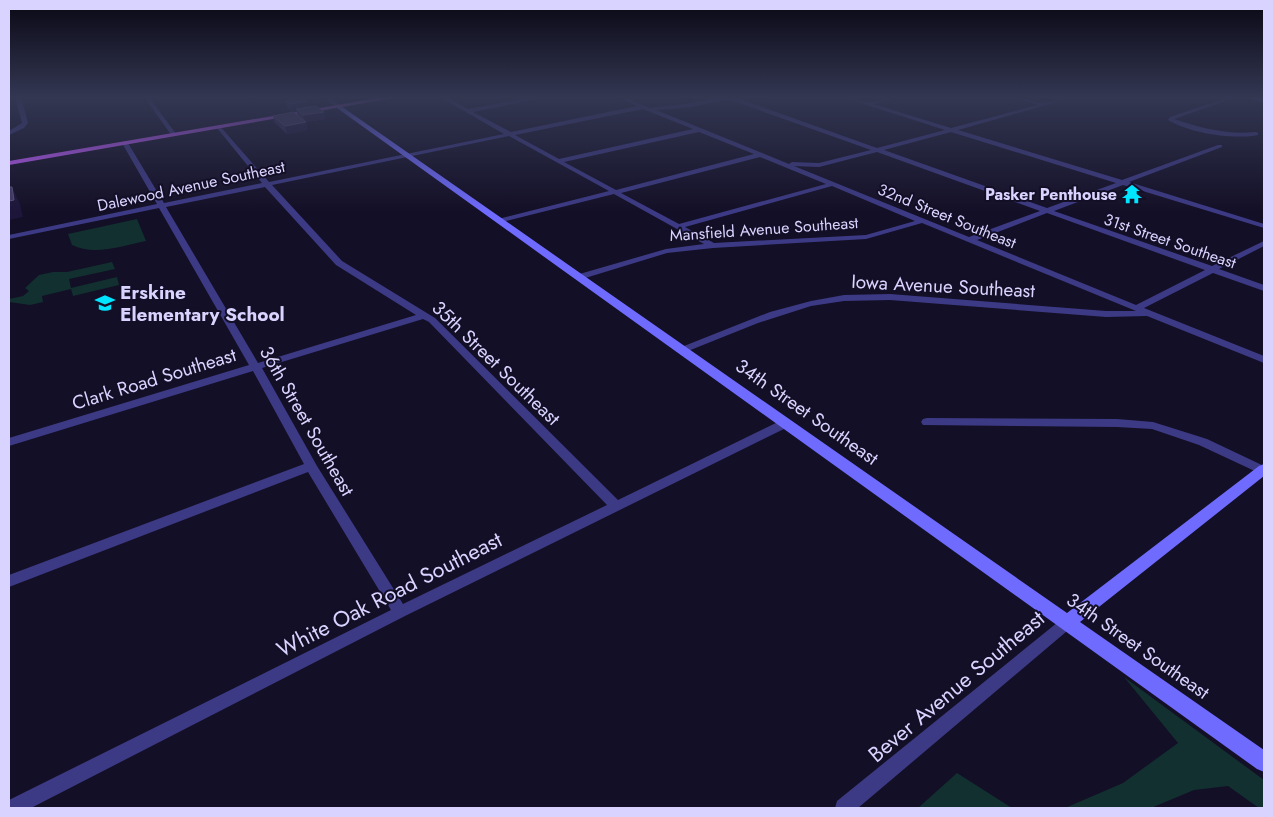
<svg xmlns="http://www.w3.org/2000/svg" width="1273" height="817" viewBox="0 0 1273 817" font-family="Jost,sans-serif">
<rect width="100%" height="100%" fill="#130f26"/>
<path fill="#12302f" d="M137,219L146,241C122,246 94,256 72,245L68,234Z
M112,262L115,269L69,279L71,288L117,277L119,285L73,296L71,289L42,296L43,302L30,305L9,302V299L23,296L29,291L25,288L39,275L53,272H67Z
M1124,677L1264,780V808H1259L1228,786L1194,790L1151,808H1065L1123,783L1178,743Z
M957,773L1012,808H918Z"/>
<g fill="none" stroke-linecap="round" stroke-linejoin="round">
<path fill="#3d3a85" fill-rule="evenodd" d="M15,97H21L28,123L24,128L9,135V131L22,123Z
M144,97H149L176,134V136H172Z
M324,97H330L342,107L337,108Z
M440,97H446L468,109L534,97H546L473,112L511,132L637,106L617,97H624L650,108L691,103L720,97H734L877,148L945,130L842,97C851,97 858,101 866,102C876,103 889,97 899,97L873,104L951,128L1038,105L1013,97C1023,97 1035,104 1046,103C1056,102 1064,97 1074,97L958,130L1122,180L1218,145H1222V147L1129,182L1264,224V228L1123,185L1054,211L1212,266L1264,241V246L1219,269L1264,285V291L1213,273L1144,308L1264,356V363L1147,316L1106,317L890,300L844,301L811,306L758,323L683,353L678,350L679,348L770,312L811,301L844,295L890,294L1106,311H1136L922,223L866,239L713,248L667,253L582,279H576V275L666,249L704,244L614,194L498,223V219L609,191L509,136L272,185L342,261L435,318L618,500L782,420L786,419L792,423L790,426L405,616L31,808H9V800L391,610L308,472L9,587V575L304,464L253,371L9,446V438L249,365L159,208L9,239V235L157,204L122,143L125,141L128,143L164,203L262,183L217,128L216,127L219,125L269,182L504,134ZM728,99L871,150L819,163L792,162L789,164L656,110L691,107ZM643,109L693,129L559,159L515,135ZM699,132L754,154L616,190L564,162ZM951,132L1116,183L1047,208L884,150ZM877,152L1040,211L969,237L794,166L819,167ZM760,157L826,184L679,224L621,193ZM832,186L915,221L866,235L714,243L685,227ZM265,187L336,265L416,315L258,363L166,207ZM1047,213L1205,270L1136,305L977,240ZM423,319L429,322L607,505L403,604L317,466L262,368Z
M1229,97H1237L1174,119C1201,128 1227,135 1256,132L1258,133V135C1234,140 1189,133 1168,120L1170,117Z
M927,418L1117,419L1153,422L1207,439L1264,466V474L1259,473L1199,445L1152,429L1117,427L923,425L921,422L923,419Z
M1068,616L1073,618L1076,622L1073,626L858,808H835L837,801L1063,618Z"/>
<path fill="#6f6bff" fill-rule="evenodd" d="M1246,97L1264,98V102L1247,98Z
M337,106H341L1067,613L1259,466L1264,464V476L1080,622L1264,750V772L1257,769L337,108Z"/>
<path fill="#c25bff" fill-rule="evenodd" d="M384,97H399L9,165V161Z"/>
</g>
<path fill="#312854" d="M285,101H309L311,107L325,119L306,122L307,130L287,134L275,123L273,116H298L296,110L291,111L287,107Z"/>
<path fill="#1d163a" d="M309,101L311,108L291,111L290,104Z
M324,112L325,119L306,122L307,130L287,134L285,126L305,123L303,115Z
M12,187L20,204L23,217L9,220V201Z"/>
<path fill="#433a66" stroke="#5a527e" d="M298,97H304L309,101L290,104L285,101Z
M316,106L324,112L303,115L296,109Z
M293,112L306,122L285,126L273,116Z
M9,187H12L14,200L9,201Z"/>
<linearGradient id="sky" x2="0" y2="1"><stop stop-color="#0a0815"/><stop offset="0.46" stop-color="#333752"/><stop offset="1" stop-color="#333752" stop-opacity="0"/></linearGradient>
<rect width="1273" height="212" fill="url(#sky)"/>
<defs>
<symbol id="temple-bare" viewBox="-9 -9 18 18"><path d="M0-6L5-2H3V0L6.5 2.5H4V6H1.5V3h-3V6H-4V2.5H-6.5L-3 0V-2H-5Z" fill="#00e5ff" stroke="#130f26" stroke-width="2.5" paint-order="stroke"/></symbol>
<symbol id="school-bare" viewBox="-9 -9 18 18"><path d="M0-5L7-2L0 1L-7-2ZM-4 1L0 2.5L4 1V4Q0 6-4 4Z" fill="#00e5ff" stroke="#130f26" stroke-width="2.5" paint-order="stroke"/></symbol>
</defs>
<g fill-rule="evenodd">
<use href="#temple-bare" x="1118" y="180" width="28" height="28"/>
<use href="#school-bare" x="91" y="289" width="28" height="28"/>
</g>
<g text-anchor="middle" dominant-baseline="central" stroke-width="4" stroke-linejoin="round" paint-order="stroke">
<g font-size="16" fill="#d9d4ff" stroke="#130f26">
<text transform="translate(191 186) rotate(-12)">Dalewood Avenue Southeast</text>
<text transform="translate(947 216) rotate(22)">32nd Street Southeast</text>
<text transform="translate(764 229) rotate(-4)">Mansfield Avenue Southeast</text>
<text transform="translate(1170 241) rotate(19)">31st Street Southeast</text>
</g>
<g font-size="16" font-weight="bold" fill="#d9d4ff" stroke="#130f26" text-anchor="end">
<text x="1117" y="194">Pasker Penthouse</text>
</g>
<g font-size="19" fill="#d9d4ff" stroke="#130f26">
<text transform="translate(943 286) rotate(3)">Iowa Avenue Southeast</text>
<text transform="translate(496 363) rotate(44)">35th Street Southeast</text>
<text transform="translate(154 379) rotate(-17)">Clark Road Southeast</text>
<text transform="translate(807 412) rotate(35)">34th Street Southeast</text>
<text transform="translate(307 421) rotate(60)">36th Street Southeast</text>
<text transform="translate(1138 646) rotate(35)">34th Street Southeast</text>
</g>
<g font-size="19" font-weight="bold" fill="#d9d4ff" stroke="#130f26" text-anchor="start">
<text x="120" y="292">Erskine<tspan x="120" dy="22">Elementary School</tspan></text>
</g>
<g font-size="22" fill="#d9d4ff" stroke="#130f26">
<text transform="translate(389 594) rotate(-27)">White Oak Road Southeast</text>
<text transform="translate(956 686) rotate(-40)">Bever Avenue Southeast</text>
</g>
</g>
<rect width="1273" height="817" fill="none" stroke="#d9d4ff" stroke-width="20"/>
</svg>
